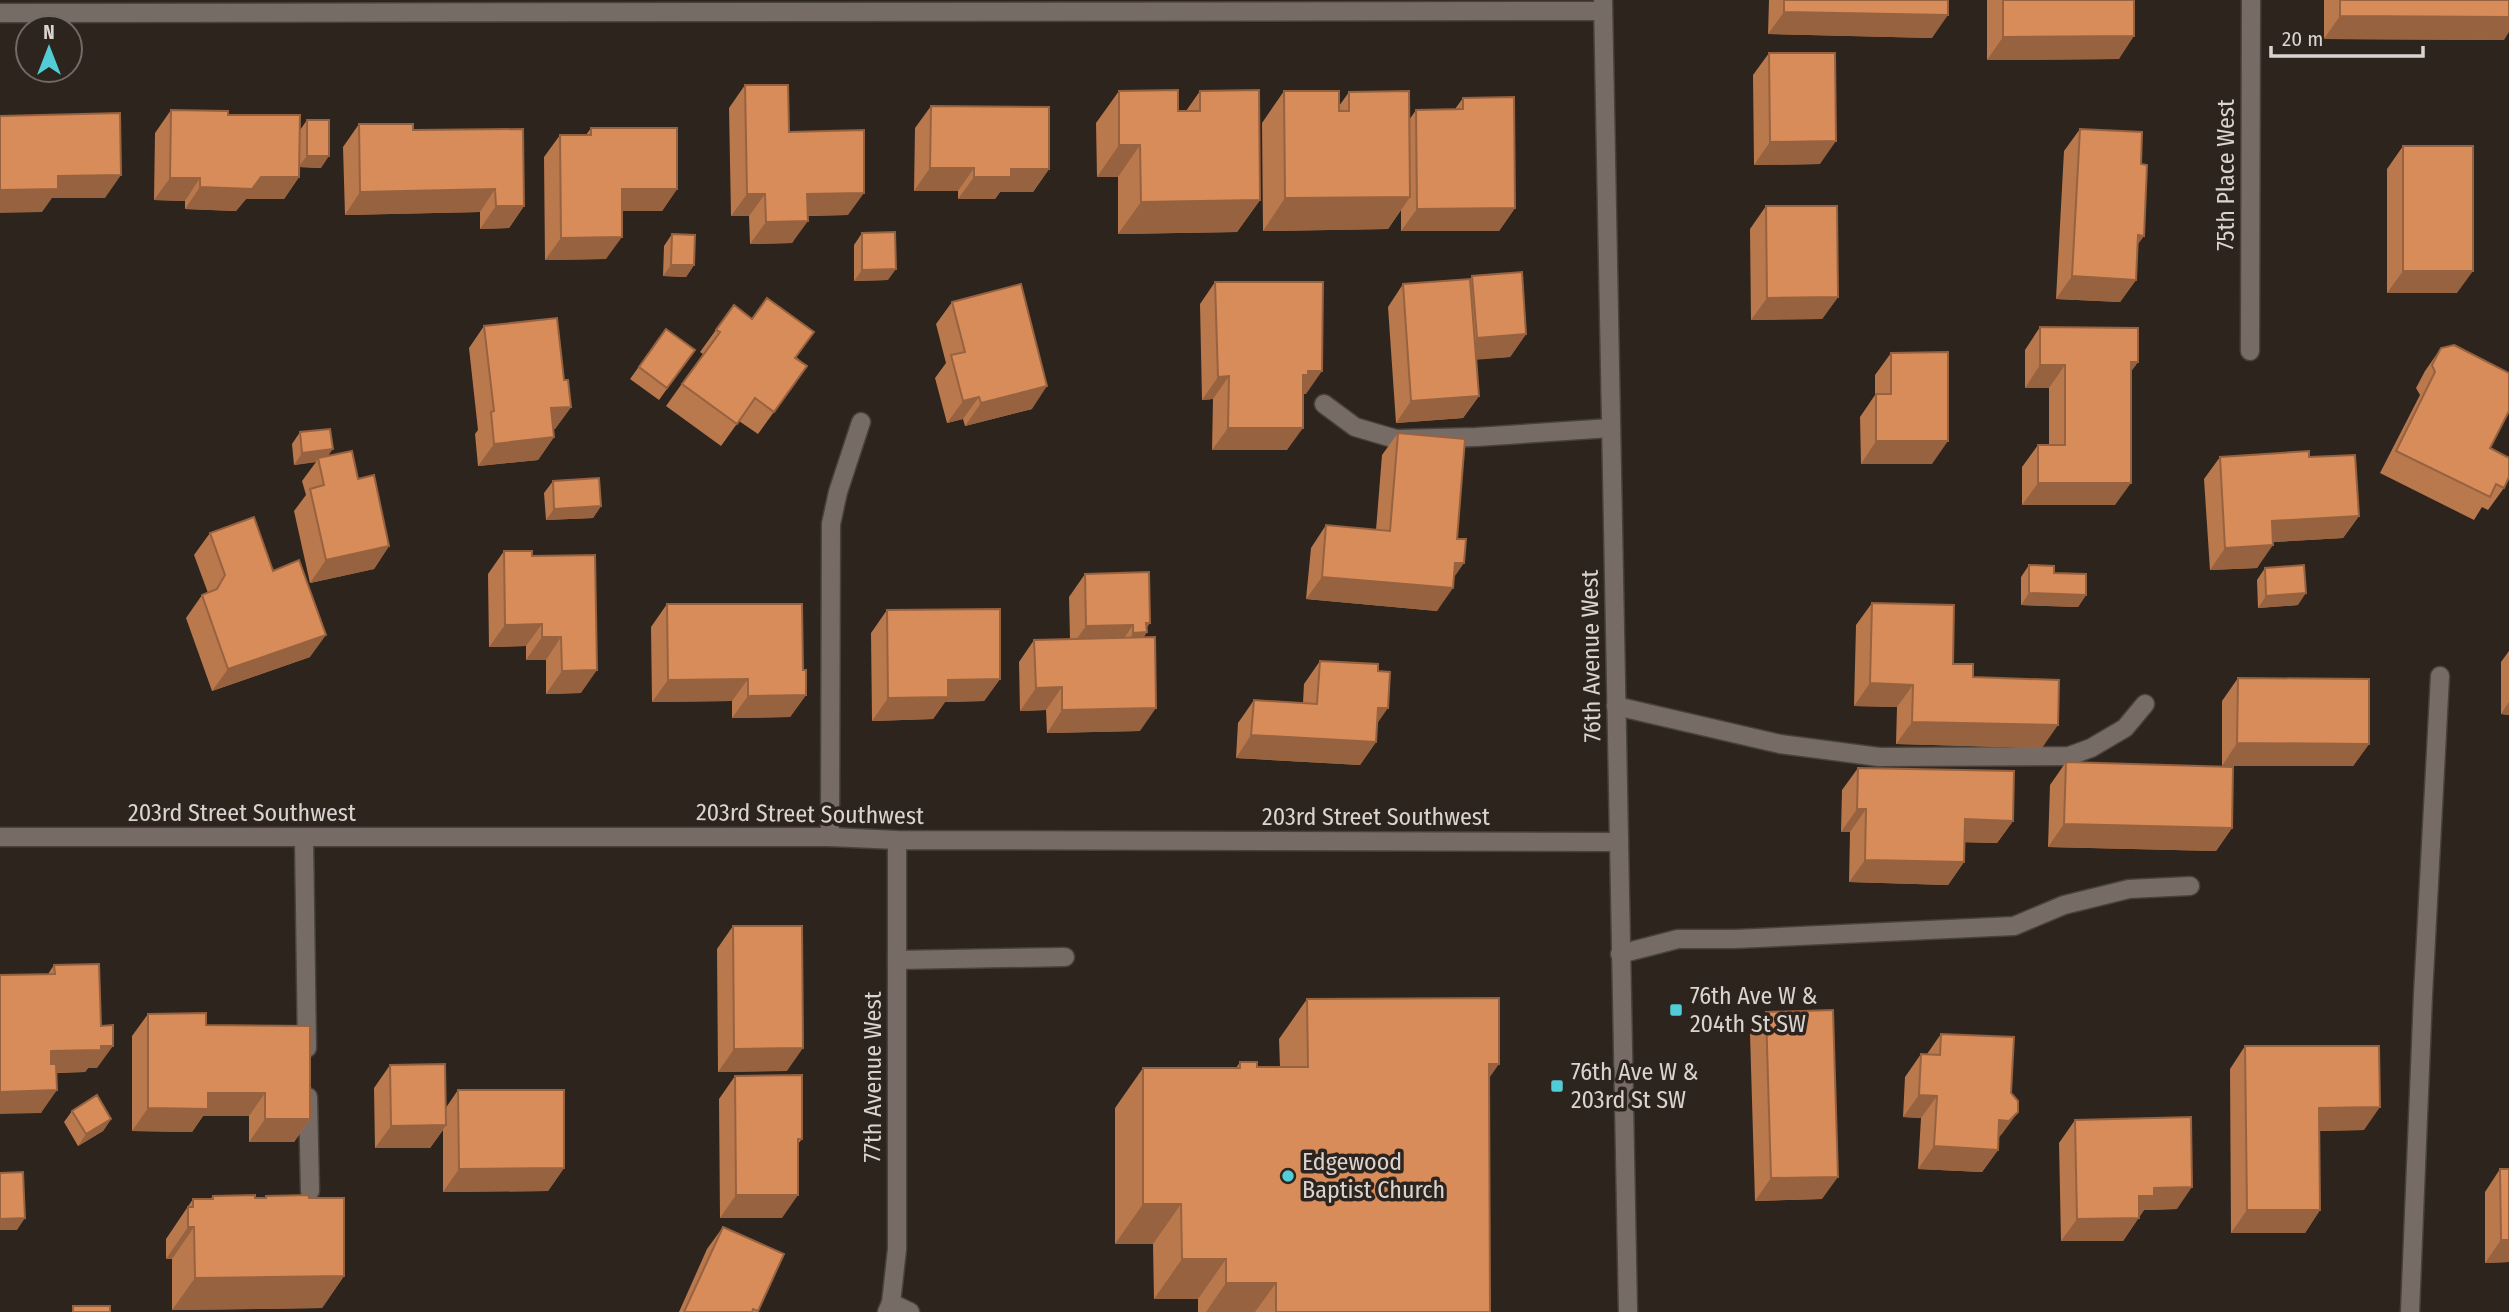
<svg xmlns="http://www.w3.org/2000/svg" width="2509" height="1312" viewBox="0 0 2509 1312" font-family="'Fira Sans Condensed',sans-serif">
<rect width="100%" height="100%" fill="#2d241e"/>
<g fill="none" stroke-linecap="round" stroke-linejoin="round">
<defs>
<path id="service" d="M1324,404L1355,427L1396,439L1476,437L1611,428
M1616,706L1780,744L1879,757L2069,756L2091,748L2125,728L2145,704
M830,837L831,524L838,492L861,422
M304,838L307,1048
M1620,954L1678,939H1735L2014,926L2064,905L2129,889L2190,886
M897,960L1065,957
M308,1097L310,1191
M891,1303L910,1312
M2410,1312L2423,995L2440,676"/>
<path id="minor" d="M0,13L1603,11
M2250,351L2251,0
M0,837H830L897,840L1619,842
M887,1312L891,1303L897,1249V840"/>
<path id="tertiary" d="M1603,0L1628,1312"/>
</defs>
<use href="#service" stroke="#48413c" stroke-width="21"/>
<use href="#minor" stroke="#48413c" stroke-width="21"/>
<use href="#tertiary" stroke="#48413c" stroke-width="21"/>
<use href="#service" stroke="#766c65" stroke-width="18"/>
<use href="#minor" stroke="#766c65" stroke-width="18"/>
<use href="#tertiary" stroke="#766c65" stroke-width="18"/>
</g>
<path fill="#ba784d" d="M1769,0H1948L1932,38L1768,34Z
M1987,0H2134L2119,59L1987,60Z
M2324,0H2509L2504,40L2324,39Z
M1769,53L1820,164L1754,165L1753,75Z
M745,85L789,132L848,215L808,216L792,243L750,244L749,216H731L729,108Z
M1119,91L1178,111H1186L1200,91L1260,200L1237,232L1118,234V177H1097L1096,123Z
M1284,91L1339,106L1349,92L1409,120L1416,110L1455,109L1463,98L1515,208L1499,231H1401V210L1388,229L1263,231L1262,123Z
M931,106L1049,169L1033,192H1000L995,199H958V191H914L915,128Z
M171,110L228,115L300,130L307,120L321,168L300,167L299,177L284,199H246L236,211L185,209V201L154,200L155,133Z
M359,124L413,130L524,206L509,228L480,229V212L345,215L343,147Z
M591,128L677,189L662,211H622L606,259L545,260L544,157L560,135H586Z
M2080,129L2138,245L2136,280L2120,302L2056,299L2064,151Z
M2403,146L2457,293H2387V169Z
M1766,206L1838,297L1822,319L1751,320L1750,229Z
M862,233L888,280L854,281V245Z
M672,234L694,265L686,277L663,276L664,246Z
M1472,276L1526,334L1510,357L1476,359L1479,396L1463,418L1396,423L1388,307L1403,284L1470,279Z
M1215,282L1306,394H1303L1287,450H1212L1213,399L1202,400L1200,304Z
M952,302L1032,409L965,426L963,419L947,423L935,378L946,363L936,324Z
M734,305L807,366L758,434L739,421L721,446L666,406L703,354L700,352Z
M484,326L564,380L571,407L555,429H553L554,437L538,460L478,466L475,434L478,430L469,348Z
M2040,327L2138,362L2131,371L2115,505H2022V467L2038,445H2049V388H2025V350Z
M666,329L695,350L659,400L630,379Z
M2441,348L2490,448L2504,488L2488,510L2482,507L2474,520L2380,473L2420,395L2416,388L2425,371Z
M1891,353L1932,464H1861L1860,417L1875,395V375Z
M300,432L328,456L358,479L389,546L374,569L310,583L294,511L306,495L302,481L316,462L294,465L292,444Z
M1398,433L1457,539L1454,577L1437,611L1306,599L1311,548L1326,525L1376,530L1382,455Z
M2220,457H2309L2359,516L2343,538L2273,542L2257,568L2210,570L2204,479Z
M553,481L601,506L593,518L546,520L544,493Z
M210,533L273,571L310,657L212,691L186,618L202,595L208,593L194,555Z
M504,551L532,556L581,693L546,694V660H526V646L489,647L488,574Z
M2029,565L2054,573L2086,595L2078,607L2021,605V577Z
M2265,568L2298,605L2258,608L2257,580Z
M1085,574L1150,623L1146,628L1147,632L1143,638L1140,731L1047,733L1046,710L1020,711L1019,662L1034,640L1070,639L1069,597Z
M1872,603L1953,664L2042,748L1896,744L1897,707L1854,706L1856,625Z
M667,604L803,670L806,695L790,717L732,718V701L652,702L651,627Z
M887,610L1000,679L984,701L945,702L933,719L872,721L871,633Z
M2509,651V715L2501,714V662Z
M1320,661L1377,724L1376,742L1360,765L1236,758L1238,723L1254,700L1303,703L1304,684Z
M2238,678L2369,744L2353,766H2222V701Z
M2066,762L2232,828L2216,851L2048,847L2050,785Z
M1858,768L2013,821L1997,843L1964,842V862L1948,885L1849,882L1850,832H1841L1842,790Z
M733,926L787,1071L718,1072L717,949Z
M54,965L97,1068H88L85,1072L57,1073L41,1113L48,974Z
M1307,999L1489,1078L1490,1312H1198V1299H1154L1153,1244H1115V1108L1143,1068H1236L1240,1062L1257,1067H1280L1279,1039Z
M1766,1012L1822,1199L1755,1201L1750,1034Z
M148,1014L206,1025L310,1119L294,1142H249V1116H203L192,1132L132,1131V1036Z
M1941,1034L2011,1093L2018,1112L1998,1138V1150L1982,1172L1918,1169L1921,1118L1903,1117L1905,1077L1921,1054H1927Z
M2245,1046L2364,1130L2320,1131V1210L2305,1233H2231L2230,1069Z
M390,1065L445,1109L458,1090L564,1168L548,1191L443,1192V1130L430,1148H375L374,1088Z
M735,1076L802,1139L798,1144L782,1218H720L719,1099Z
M72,1111L111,1119L103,1131L78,1146L64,1122Z
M2075,1120L2177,1209L2144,1210L2123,1241H2061L2059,1143Z
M2500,1169L2509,1262L2485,1263V1192Z
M213,1196L255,1198H264L266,1196L309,1198L344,1276L322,1308L172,1310V1259H166V1239L193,1199H210Z
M723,1227L784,1254L758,1312H679L707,1249Z"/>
<path fill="#97623f" d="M1784,12L1948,15L1932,38L1768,34Z
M2340,16L2509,17V32L2504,40L2324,39Z
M2134,36L2119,59L1987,60L2003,37Z
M1836,141L1820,164L1754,165L1770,142Z
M1119,145H1140L1118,177H1097Z
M307,156H329L321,168L298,167Z
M930,168H974L958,191H914Z
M1011,169H1049L1033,192H1000L995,199H958L974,177Z
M121,175L105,198H52L42,212L0,213V190L58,176Z
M261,177H299L284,199H246L236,211L185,209L200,187Z
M170,178H200L185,201L154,200Z
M495,189L480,212L345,215L360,192Z
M622,189H677L662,211H606Z
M864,193L848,215L791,216L807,194Z
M747,194H765L749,216H731Z
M1410,197L1388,229L1263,231L1285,198Z
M1260,200L1237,232L1118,234L1141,202Z
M496,206H524L509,228L480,229Z
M1515,208L1499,231H1401L1417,209Z
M808,221L792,243L750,244L766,222Z
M2138,235L2144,236L2128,258Z
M622,237L606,259L545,260L561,238Z
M671,265H694L686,277L663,276Z
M896,269L888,280L854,281L862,270Z
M2403,271H2473L2457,293H2387Z
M2072,276L2136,280L2120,302L2056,299Z
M1838,297L1822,319L1751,320L1767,298Z
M1526,334L1510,357L1461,361L1477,338Z
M2131,362H2138L2122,384Z
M2040,365H2065L2049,388H2025Z
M1308,371H1322L1306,394H1295L1303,375Z
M1229,376L1213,399L1202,400L1218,377Z
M1047,386L1032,409L965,426L981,403Z
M1479,396L1463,418L1396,423L1411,401Z
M979,397L963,419L947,423L963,401Z
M571,407L555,429L535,431L551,408Z
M1228,428H1303L1287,450H1212Z
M554,437L538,460L478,466L494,444Z
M1876,441H1948L1932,464H1861Z
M333,449L325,460L318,458L316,462L294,465L302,453Z
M2038,483H2131L2115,505H2022Z
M601,506L593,518L546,520L554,509Z
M2359,516L2343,538L2256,543L2272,521Z
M2273,545L2257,568L2210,570L2225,548Z
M389,546L374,569L310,583L326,560Z
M1455,563H1464L1448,586Z
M1322,577L1453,588L1437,611L1306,599Z
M2029,593L2086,595L2078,607L2021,605Z
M2306,593L2298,605L2258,608L2266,596Z
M1146,623H1150L1143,633L1147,632L1131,655L1118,656L1133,633Z
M542,624L526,646L489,647L505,625Z
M1133,625L1118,647L1070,648L1086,626Z
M326,635L310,657L212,691L228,669Z
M542,637H561L546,660H526Z
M597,670L581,693L546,694L562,671Z
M748,679L732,701L652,702L668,680Z
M1000,679L984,701L945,702L933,719L872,721L888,698L948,680Z
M1870,683L1913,685L1897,707L1854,706Z
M1062,687L1046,710L1020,711L1036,688Z
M806,695L790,717L732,718L748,696Z
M2509,702V715L2501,714Z
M1156,708L1140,731L1047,733L1062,710Z
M1378,708H1388L1372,731Z
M1912,722L2058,725L2042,748L1896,744Z
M1251,735L1376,742L1360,765L1236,758Z
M2237,743L2369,744L2353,766H2222Z
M1857,809H1866L1850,832H1841Z
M1965,819L2013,821L1997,843L1949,842Z
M2064,824L2232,828L2216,851L2048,847Z
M1865,860L1964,862L1948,885L1849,882Z
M101,1046H113L97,1068H88L85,1072L35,1073L51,1051Z
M803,1048L787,1071L718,1072L734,1049Z
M1489,1064H1499L1471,1104Z
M57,1090L41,1113L0,1114V1092Z
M208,1093H265L249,1116H203L192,1132L132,1131L148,1108Z
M1919,1095L1937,1096L1921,1118L1903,1117Z
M2380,1107L2364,1130L2304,1131L2319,1108Z
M2018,1112L2002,1134L1993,1143L1999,1120Z
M111,1119L103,1131L78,1146L86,1134Z
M265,1119H310L294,1142H249Z
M446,1125L430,1148H375L391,1126Z
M1934,1146L1998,1150L1982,1172L1918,1169Z
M564,1168L548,1191L443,1192L459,1169Z
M1838,1177L1822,1199L1755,1201L1771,1178Z
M2192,1187L2177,1209L2144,1210L2123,1241H2061L2077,1219L2139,1196L2154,1188Z
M736,1195H798L782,1218H720Z
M1143,1204H1181L1153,1244H1115Z
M2247,1210H2320L2305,1233H2231Z
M25,1218L17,1230H0V1219Z
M188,1227H194L172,1259H166Z
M2501,1240H2509V1262L2485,1263Z
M1182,1259H1226L1198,1299H1154Z
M344,1276L322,1308L172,1310L195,1278Z
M1226,1283H1276L1255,1312H1206Z"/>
<path fill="#d88c5a" stroke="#97623f" stroke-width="2" d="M1784,0H1948V15L1784,12Z
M2003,0H2134V36L2003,37Z
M2340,0H2509V17L2340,16Z
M1769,53H1835L1836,141L1770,142Z
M745,85H788L789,132L864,130V193L807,194L808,221L766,222L765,194H747Z
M1178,90V111H1200V91L1259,90L1260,200L1141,202L1140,145H1119V91Z
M1284,91H1339V111H1349V92L1409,91L1410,197L1285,198Z
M1514,97L1515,208L1417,209L1416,110L1463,109V98Z
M931,106L1049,107V169H1011V177H974V168H930Z
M171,110L228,111V115H300L299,177H261L252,189L200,187V178H170Z
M120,113L121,175L58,176V189L0,190V116Z
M307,120H329V156H307Z
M359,124H413V130L523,129L524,206H496L495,189L360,192Z
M591,128H677V189H622V237L561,238L560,135H591Z
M2080,129L2142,132L2141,164L2147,165L2144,236L2138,235L2136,280L2072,276Z
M2403,146H2473V271H2403Z
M1766,206H1837L1838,297L1767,298Z
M895,232L896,269L862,270V233Z
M672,234L695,235L694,265H671Z
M1522,272L1526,334L1477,338L1472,276Z
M1470,279L1479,396L1411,401L1403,284Z
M1215,282H1323L1322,371H1308V375H1303V428H1228L1229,376L1218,377Z
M1021,284L1047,386L981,403L979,397L963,401L951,355L965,352L952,302Z
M767,298L814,332L795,358L807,366L774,412L755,398L737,424L682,384L720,332L716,330L734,305L752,319Z
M557,318L564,380H568L571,407L551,408L554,437L494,444L491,412L494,411L484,326Z
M2040,327L2138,328V362H2131V483H2038V445H2065V365H2040Z
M666,329L695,350L667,388L639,367Z
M2454,345L2509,373V411L2490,448L2509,458V477L2504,488L2496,484L2490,497L2396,451L2435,372L2432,365L2441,348Z
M1948,352V441H1876V394H1891V353Z
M330,429L333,449L302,453L300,432Z
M1398,433L1465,439L1457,539H1466L1464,563H1455L1453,588L1322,577L1326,525L1390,531Z
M352,451L358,479L374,475L389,546L326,560L310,489L324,485L318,458Z
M2309,451V457L2355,455L2359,516L2272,521L2273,545L2225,548L2220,457Z
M599,478L601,506L554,509L553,481Z
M254,517L273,571L299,560L326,635L228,669L202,595L217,589L225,575L210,533Z
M504,551H532V556L595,555L597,670L562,671L561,637H542V624L505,625Z
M2029,565L2054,566V573L2086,574V595L2029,593Z
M2304,565L2306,593L2266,596L2265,568Z
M1149,572L1150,623H1146L1147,632L1133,633V625L1086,626L1085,574Z
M1872,603L1954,605L1953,664H1973V677L2059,680L2058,725L1912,722L1913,685L1870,683Z
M667,604H802L803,670H806V695L748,696V679L668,680Z
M1000,609V679L948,680V697L888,698L887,610Z
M1155,637L1156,708L1062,710V687L1036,688L1034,640Z
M1320,661L1378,664V671L1390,672L1388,708H1378L1376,742L1251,735L1254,700L1317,704Z
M2238,678L2369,679V744L2237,743Z
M2066,762L2233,767L2232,828L2064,824Z
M1858,768L2014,771L2013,821L1965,819L1964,862L1865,860L1866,809H1857Z
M733,926H802L803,1048L734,1049Z
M99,964L101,1026L113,1025V1046H101V1050L51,1051V1064H56L57,1090L0,1092V975L55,974L54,965Z
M1499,998V1064H1489L1490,1312H1276V1283H1226V1259H1182L1181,1204H1143V1068H1240V1062H1257V1067H1308L1307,999Z
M1833,1010L1838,1177L1771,1178L1766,1012Z
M206,1013V1025L310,1026V1119H265V1093H208V1109L148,1108V1014Z
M1941,1034L2014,1037L2011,1093L2018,1101V1112L2009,1121L1999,1120L1998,1150L1934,1146L1937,1096L1919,1095L1921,1054L1940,1055Z
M2245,1046H2379L2380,1107L2319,1108L2320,1210H2247Z
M445,1064L446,1125L391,1126L390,1065Z
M802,1075V1139H798V1195H736L735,1076Z
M458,1090H564V1168L459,1169Z
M97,1095L111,1119L86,1134L72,1111Z
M2191,1117L2192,1187L2154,1188V1196H2139V1218L2077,1219L2075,1120Z
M2500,1169H2509V1240H2501Z
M23,1172L25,1218L0,1219V1173Z
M255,1195V1198H266V1196L308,1195L309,1198H344V1276L195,1278L194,1227H188V1207H193V1199H213V1196Z
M723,1227L784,1254L758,1311L753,1309L752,1312H684Z
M73,1306H110V1312H73Z"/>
<g fill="#52ccd6" stroke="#2d241e" stroke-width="2.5">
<rect x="1669" y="1003" width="14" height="14" rx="3.5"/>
<rect x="1550" y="1079" width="14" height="14" rx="3.5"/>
<circle cx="1288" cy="1176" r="7"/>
</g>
<g text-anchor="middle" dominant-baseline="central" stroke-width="7" stroke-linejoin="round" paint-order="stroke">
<g font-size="24" fill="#dad4d1" stroke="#2d241e">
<text transform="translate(2226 175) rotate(-90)">75th Place West</text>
<text transform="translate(1591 656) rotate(-91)">76th Avenue West</text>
<text x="242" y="813">203rd Street Southwest</text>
<text transform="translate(810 814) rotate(1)">203rd Street Southwest</text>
<text x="1376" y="817">203rd Street Southwest</text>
<text transform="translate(873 1077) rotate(-90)">77th Avenue West</text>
</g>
<g font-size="24" fill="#dad4d1" stroke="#2d241e" text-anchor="start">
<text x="1690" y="996">76th Ave W &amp;<tspan x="1690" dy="28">204th St SW</tspan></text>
<text x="1571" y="1072">76th Ave W &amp;<tspan x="1571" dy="28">203rd St SW</tspan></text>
<text x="1302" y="1162">Edgewood<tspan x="1302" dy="28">Baptist Church</tspan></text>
</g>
</g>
<g transform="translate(49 49)"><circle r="33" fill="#2d241e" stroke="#726a66" stroke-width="2"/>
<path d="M0-5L12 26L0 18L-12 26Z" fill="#52ccd6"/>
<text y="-10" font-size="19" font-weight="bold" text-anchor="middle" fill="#dad4d1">N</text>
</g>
<path d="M2271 46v10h152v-10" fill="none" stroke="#dad4d1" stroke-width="3.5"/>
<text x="2282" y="46" font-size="21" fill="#dad4d1" stroke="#2d241e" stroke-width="5" paint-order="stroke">20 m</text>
</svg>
